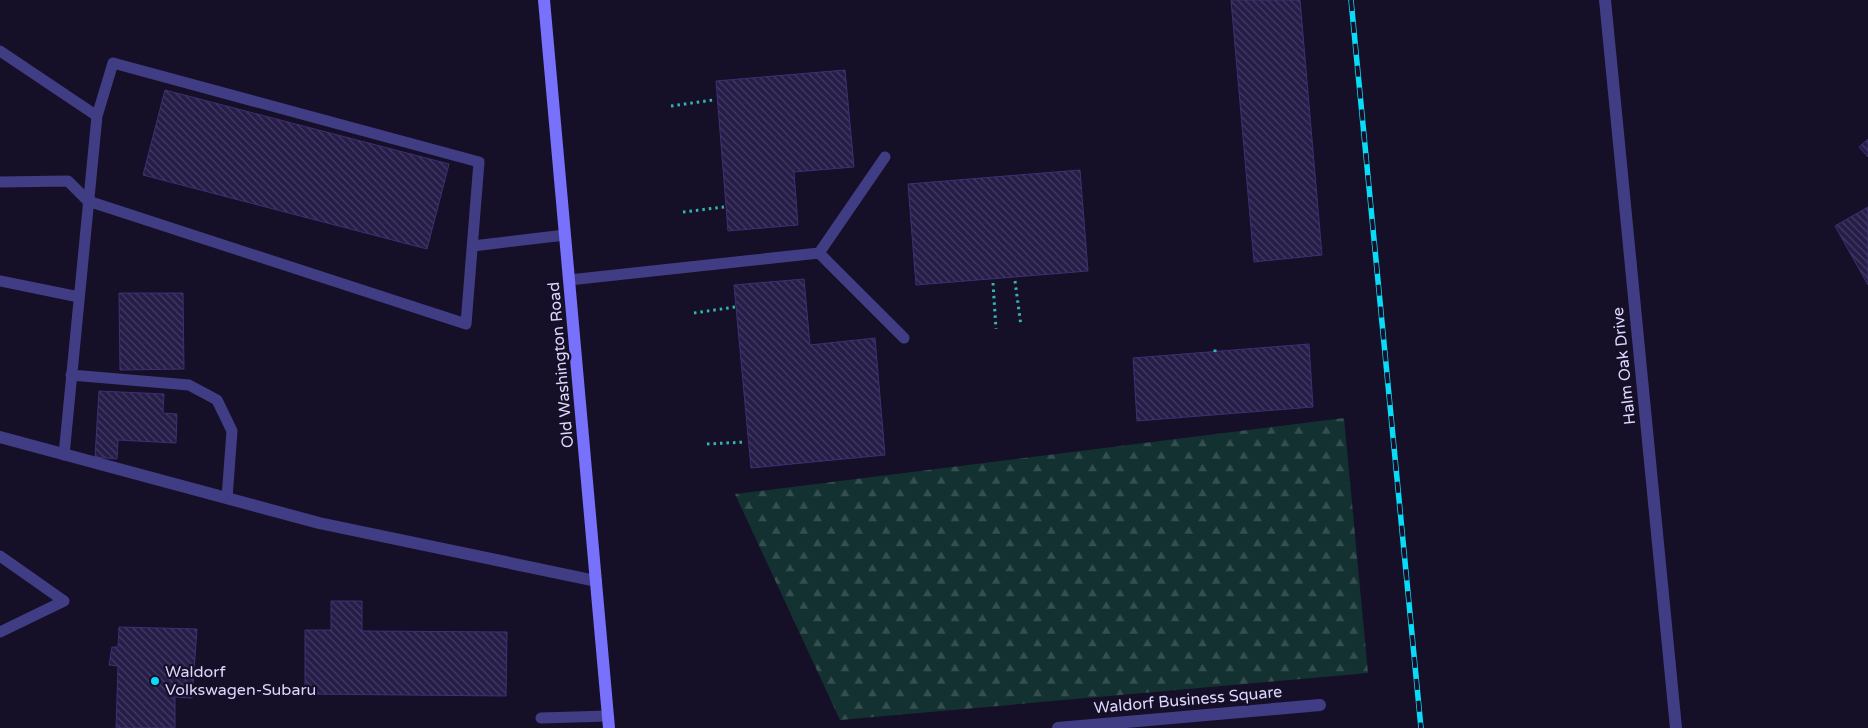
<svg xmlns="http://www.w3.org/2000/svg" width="1868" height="728" viewBox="0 0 1868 728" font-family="'Varela Round',sans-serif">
<defs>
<pattern id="forest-firs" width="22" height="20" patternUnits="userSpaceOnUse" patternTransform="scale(1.25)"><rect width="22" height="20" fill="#133130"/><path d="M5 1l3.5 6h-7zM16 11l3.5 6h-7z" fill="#354e4f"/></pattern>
<pattern id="building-back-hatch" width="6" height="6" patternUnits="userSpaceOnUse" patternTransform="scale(1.25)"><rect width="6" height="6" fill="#261d48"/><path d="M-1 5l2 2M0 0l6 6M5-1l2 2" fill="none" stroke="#453d63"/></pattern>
</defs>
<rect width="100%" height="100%" fill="#151027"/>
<path fill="url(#forest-firs)" d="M1344,418L1368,673L840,720L735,494Z"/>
<path fill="url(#building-back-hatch)" stroke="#3e2f73" d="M1231,0H1300L1322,255L1254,262Z
M845,70L854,167L794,172L798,225L728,231L716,81Z
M165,90L449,164L427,249L143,175Z
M1868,139V157L1859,147Z
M1080,170L1088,271L916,285L908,184Z
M1868,207V285L1835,226Z
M804,279L810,345L875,338L885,455L751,468L734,285Z
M119,293H183L184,369L120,370Z
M1309,344L1313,407L1137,421L1133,358Z
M99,391L164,394L163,413L177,414L176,443L118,440L117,459L95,457Z
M331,601H362V631L507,632L506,696L305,694V630H331Z
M119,627L197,629L192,698L175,697V728H116L118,666L109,665L112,647H118Z"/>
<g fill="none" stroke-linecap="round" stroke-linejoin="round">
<path stroke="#33b6b1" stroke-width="3" stroke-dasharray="2.5 4" stroke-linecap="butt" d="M671,106L713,100
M683,212L724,207
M1015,281L1021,326
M993,283L996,329
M694,313L735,307
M1215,352V349
M707,444L745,442"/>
<path stroke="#413d85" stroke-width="11" d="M0,51L97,116
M0,182L68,181L88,201L466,324L479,162L113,63L97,116L64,455
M473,246L565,235
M819,253L904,338
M569,280L819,253L885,157
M0,281L79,297
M71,375L189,385L217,400L232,431L227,498
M0,556L64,601L0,632
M541,718L608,716"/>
<path stroke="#413d85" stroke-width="12" d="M1605,0L1676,728
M0,437L319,523L596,581
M1058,728L1320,705"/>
<path stroke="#7771fb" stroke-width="12" d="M544,0L609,728"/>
<defs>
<path id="rail" d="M1351,0L1421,728"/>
</defs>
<use href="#rail" stroke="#09dcf9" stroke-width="5.5"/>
<use href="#rail" stroke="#151027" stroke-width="4" stroke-dasharray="11" stroke-linecap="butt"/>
</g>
<circle fill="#09dcf9" stroke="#151027" stroke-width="2" cx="155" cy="681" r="5"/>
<g text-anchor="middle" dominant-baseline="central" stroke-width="4.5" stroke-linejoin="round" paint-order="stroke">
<g font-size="16" fill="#ddd7fe" stroke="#151027">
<text transform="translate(561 365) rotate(-95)">Old Washington Road</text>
<text transform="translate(1624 366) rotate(-96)">Halm Oak Drive</text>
<text transform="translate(1188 700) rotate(-5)">Waldorf Business Square</text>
</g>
<g font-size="16" fill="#ddd7fe" stroke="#151027" text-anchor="start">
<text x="165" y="672">Waldorf<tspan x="165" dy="18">Volkswagen-Subaru</tspan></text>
</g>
</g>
</svg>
